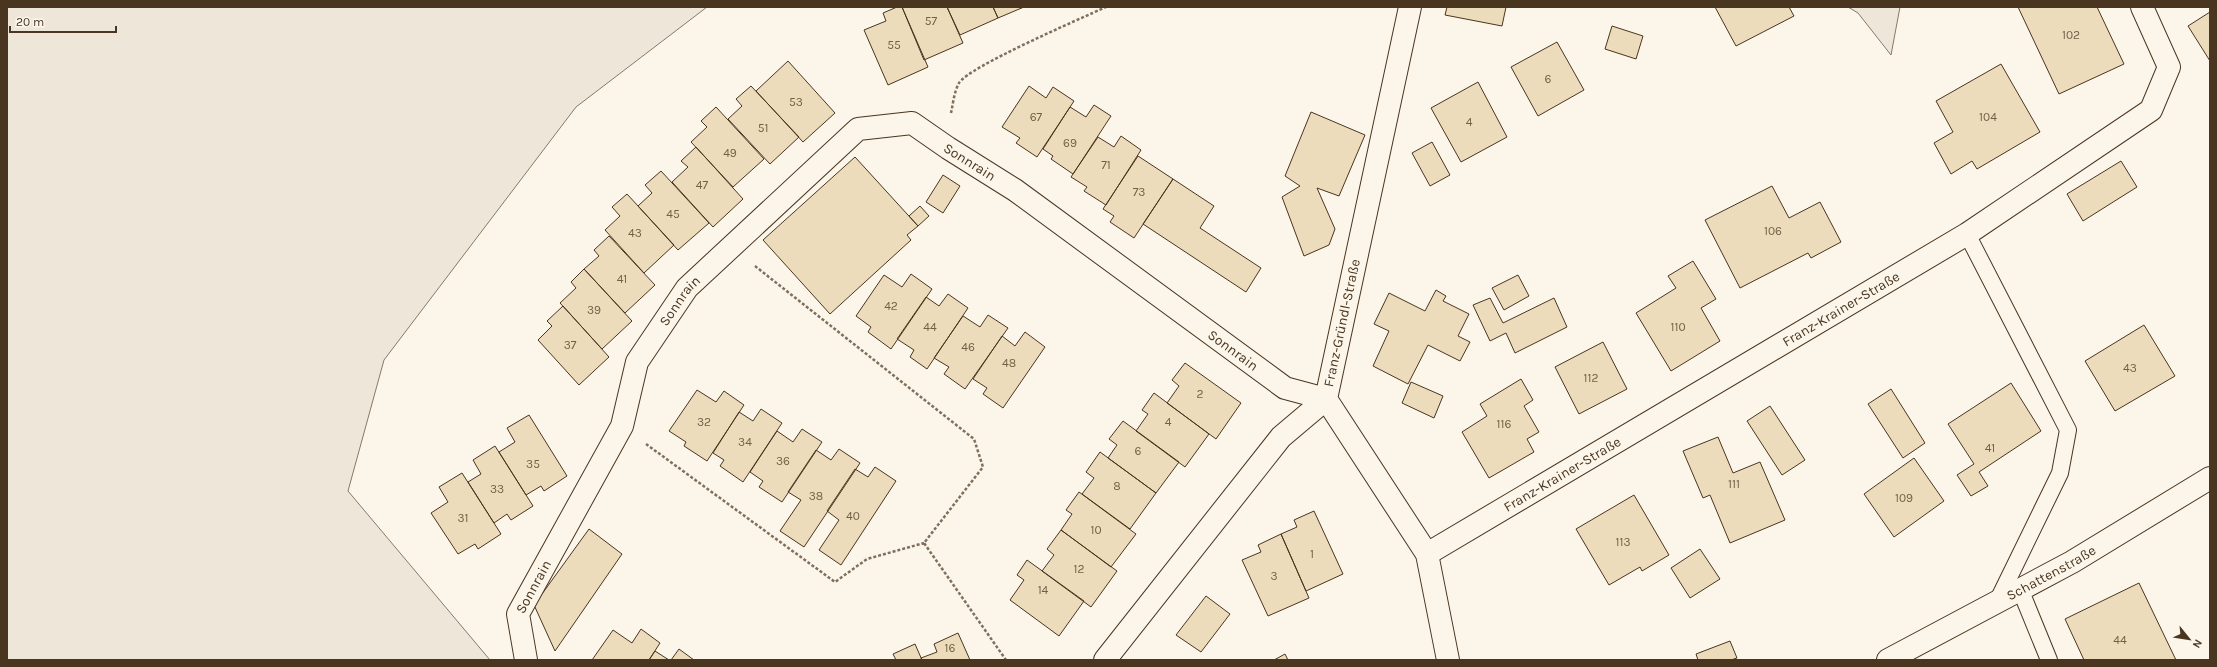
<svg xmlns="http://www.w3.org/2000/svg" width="2217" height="667" viewBox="0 0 2217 667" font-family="Karla,sans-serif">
<rect width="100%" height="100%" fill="#fbf6e9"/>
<path fill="#ede6d9" stroke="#887966" d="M7,7H707L576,107L384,360L348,491L490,660H7Z
M1848,7H1900L1891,55L1858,13Z"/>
<path fill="#ecdcbc" stroke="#4a3520" d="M897,7H902L928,67L888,85L864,30L886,21L883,13Z
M902,7H947L963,43L924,60Z
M947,7H993L998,18L960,35Z
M993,7H1024L998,18Z
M1447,7H1506L1502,26L1445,15Z
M1715,7H1789L1794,16L1736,46Z
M2018,7H2097L2124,64L2059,94Z
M2210,12V61L2188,26Z
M1612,26L1643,36L1636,59L1605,49Z
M1557,42L1584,90L1538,116L1511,67Z
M788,61L835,113L803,142L756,91Z
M2001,64L2040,132L1977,169L1972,161L1951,174L1934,143L1953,132L1936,101Z
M1478,82L1507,137L1461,162L1431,108Z
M751,86L799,137L770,164L728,119L742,106L736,99Z
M1029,86L1046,98L1053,87L1074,101L1037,157L1016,143L1020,138L1002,127Z
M1094,105L1111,116L1073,174L1051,159L1053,156L1043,149L1070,107L1086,117Z
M716,107L764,159L733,187L691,142L707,127L701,121Z
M1311,112L1365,135L1339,196L1317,188L1335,229L1329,245L1304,256L1282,197L1300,186L1285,176Z
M1121,136L1141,150L1106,205L1084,191L1087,187L1071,177L1098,137L1114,147Z
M1432,142L1450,175L1430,186L1412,153Z
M696,147L743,199L713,227L672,182L688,167L681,161Z
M1138,156L1173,179L1134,238L1110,222L1114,216L1103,209Z
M855,157L918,226L907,235L911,240L830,314L763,240Z
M2121,161L2137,187L2083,221L2067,194Z
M661,171L709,223L678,250L638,206L652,193L645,185Z
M943,175L960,186L943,213L926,202Z
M1173,179L1214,206L1200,228L1261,268L1246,292L1143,224Z
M1772,186L1789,218L1820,202L1841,242L1811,258L1808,253L1740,288L1705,220Z
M627,194L674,245L644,273L605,230L620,216L612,207Z
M920,206L929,216L918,226L909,216Z
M609,236L655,285L625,313L584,269L599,256L594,250Z
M1693,261L1716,299L1701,308L1720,341L1671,371L1636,313L1676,288L1668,276Z
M584,269L632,321L602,349L560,303L576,288L571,282Z
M911,274L932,289L891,349L868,332L871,327L856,316L884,275L902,287Z
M1518,275L1529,296L1504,310L1492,288Z
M1436,290L1446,296L1443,301L1469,314L1458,336L1470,342L1460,361L1428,345L1408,384L1373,366L1389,331L1374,324L1389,293L1425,311Z
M948,294L968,308L927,369L910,357L914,350L897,339L926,297L939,306Z
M1490,298L1503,323L1554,298L1567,327L1515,353L1506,333L1490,341L1473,305Z
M563,306L609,357L579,385L538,340L552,326L547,321Z
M988,315L1008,328L965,389L944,374L949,367L934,358L963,316L980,327Z
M2144,325L2175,376L2115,411L2085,361Z
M1025,332L1045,347L1003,408L983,394L987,388L973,379L1002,336L1015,346Z
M1603,342L1627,389L1579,414L1555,367Z
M1185,363L1241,403L1216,439L1167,403L1179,386L1172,380Z
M1521,379L1533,400L1524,406L1539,432L1527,439L1534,452L1489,478L1462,432L1487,416L1480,404Z
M1411,382L1443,396L1434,418L1402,403Z
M2011,383L2041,431L1979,472L1988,486L1971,496L1957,475L1974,464L1948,424Z
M1891,389L1925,443L1903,458L1868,404Z
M697,390L716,402L724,391L744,405L707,461L684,446L686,442L669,431Z
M1154,393L1209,434L1185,467L1136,431L1148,414L1142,410Z
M1770,406L1805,460L1782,475L1747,421Z
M761,409L782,423L743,482L720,466L724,460L713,453L739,412L753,421Z
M529,415L567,476L544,491L541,486L526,495L499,452L515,442L507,428Z
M1123,421L1179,462L1156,493L1108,458L1117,445L1109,439Z
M802,429L822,442L782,502L759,487L763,481L750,472L777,431L793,442Z
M1718,437L1733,473L1760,462L1785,520L1730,543L1710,495L1703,498L1683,451Z
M495,446L533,506L511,520L507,514L494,523L468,482L481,474L473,460Z
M839,449L860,463L804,547L780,531L801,500L788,492L816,450L831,460Z
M1100,452L1156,493L1130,529L1082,494L1094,478L1086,472Z
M1914,458L1944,501L1894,537L1864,494Z
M875,467L896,481L841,565L819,550L839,520L827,511L855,469L868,477Z
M462,473L501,534L478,549L475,544L458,554L431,513L448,502L439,487Z
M1079,492L1136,534L1111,567L1061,530L1072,514L1066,510Z
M1634,495L1669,555L1642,571L1640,567L1609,585L1576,529Z
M1314,511L1343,574L1306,591L1281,534L1297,527L1294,520Z
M589,529L622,554L555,651L534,605Z
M1061,530L1117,571L1091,607L1042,571L1054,555L1047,549Z
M1281,534L1309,598L1268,616L1242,560L1261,552L1258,545Z
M1700,549L1720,579L1690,598L1671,568Z
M1027,560L1084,601L1059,636L1010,600L1024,580L1017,575Z
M2139,583L2176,660H2084L2065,619Z
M1206,596L1230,614L1201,652L1176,635Z
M641,629L660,643L649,660H592L613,630L632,643Z
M958,633L970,660H922L921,658L937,652L934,644Z
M1730,641L1737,658L1731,660H1698L1696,654Z
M915,644L922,660H896L893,654Z
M679,649L694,660H671Z
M655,651L669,660H649Z
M1285,654L1288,660H1274Z"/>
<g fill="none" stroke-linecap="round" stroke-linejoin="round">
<defs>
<path id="lane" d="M1967,234L2068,430L2060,473L1998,600
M2020,589L2049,660"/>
<g id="street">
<path d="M1410,7L1326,399L1427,554L1448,660"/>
<path id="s1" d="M1427,554L1967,234L2151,110L2169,67L2142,7"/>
<path id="s2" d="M526,660L518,614L622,426L637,362L687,288L858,129L912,123L948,148L1015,190L1285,388L1326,399"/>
<path d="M1105,660L1281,437L1326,399"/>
<path id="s3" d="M1888,660L2072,562L2210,478"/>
</g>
</defs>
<use href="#lane" stroke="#4a3520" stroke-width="18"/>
<use href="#street" stroke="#4a3520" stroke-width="24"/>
<path stroke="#7f6f5c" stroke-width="2.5" stroke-dasharray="3 2" stroke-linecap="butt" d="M951,113C953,104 954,92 959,83C968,67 1082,18 1106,7
M755,266L974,439L983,467L924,543L1006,660
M646,444L835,582L867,559L924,543"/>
<use href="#lane" stroke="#fbf6e9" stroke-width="16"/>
<use href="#street" stroke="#fbf6e9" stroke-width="22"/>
</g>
<g text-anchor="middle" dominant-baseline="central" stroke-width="3" stroke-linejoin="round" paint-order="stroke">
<g font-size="12" fill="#725f47">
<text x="931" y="21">57</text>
<text x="2071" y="35">102</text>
<text x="894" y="45">55</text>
<text x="1548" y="79">6</text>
<text x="796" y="102">53</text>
<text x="1036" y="117">67</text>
<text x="1988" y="117">104</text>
<text x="1469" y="122">4</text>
<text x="763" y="128">51</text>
<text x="1070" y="143">69</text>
<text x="730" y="153">49</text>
<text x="1106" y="165">71</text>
<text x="702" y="185">47</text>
<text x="1139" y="192">73</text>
<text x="673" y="214">45</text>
<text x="1773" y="231">106</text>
<text x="635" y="233">43</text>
<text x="622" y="279">41</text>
<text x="891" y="306">42</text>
<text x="594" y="310">39</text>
<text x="930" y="327">44</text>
<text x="1678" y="327">110</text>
<text x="570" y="345">37</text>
<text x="968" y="347">46</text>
<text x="1009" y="363">48</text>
<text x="2130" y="368">43</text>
<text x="1591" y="378">112</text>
<text x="1200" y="394">2</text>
<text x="704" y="422">32</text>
<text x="1168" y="422">4</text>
<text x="1504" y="424">116</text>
<text x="745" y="442">34</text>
<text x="1990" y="448">41</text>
<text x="1138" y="451">6</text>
<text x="783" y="461">36</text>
<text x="533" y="464">35</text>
<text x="1734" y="484">111</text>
<text x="1117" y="486">8</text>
<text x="497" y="489">33</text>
<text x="816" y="496">38</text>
<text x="1904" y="498">109</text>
<text x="853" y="516">40</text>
<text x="463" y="518">31</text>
<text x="1096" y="530">10</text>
<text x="1623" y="542">113</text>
<text x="1312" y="554">1</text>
<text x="1079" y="569">12</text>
<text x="1274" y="576">3</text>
<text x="1043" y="590">14</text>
<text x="2120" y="640">44</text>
<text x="950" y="648">16</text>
</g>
<g font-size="14" fill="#4a3520" stroke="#fbf6e9">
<text stroke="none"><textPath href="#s2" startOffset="774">Sonnrain</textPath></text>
<text stroke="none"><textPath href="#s2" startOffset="402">Sonnrain</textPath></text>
<text stroke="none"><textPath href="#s1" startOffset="481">Franz-Krainer-Straße</textPath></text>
<text transform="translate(1342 323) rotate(-78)">Franz-Gründl-Straße</text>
<text stroke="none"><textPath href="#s2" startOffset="1098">Sonnrain</textPath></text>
<text stroke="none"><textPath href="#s1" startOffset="157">Franz-Krainer-Straße</textPath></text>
<text stroke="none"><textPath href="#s3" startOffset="185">Schattenstraße</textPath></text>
<text stroke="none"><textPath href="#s2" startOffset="78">Sonnrain</textPath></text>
</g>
</g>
<rect width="2217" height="667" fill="none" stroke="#4a3520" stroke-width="16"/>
<g transform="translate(2189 639) rotate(120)" stroke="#fbf6e9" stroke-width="3" paint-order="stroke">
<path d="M0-3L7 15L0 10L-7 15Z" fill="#4a3520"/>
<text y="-6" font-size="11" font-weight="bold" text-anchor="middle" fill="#4a3520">N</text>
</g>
<path d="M10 26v6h106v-6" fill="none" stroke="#4a3520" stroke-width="2"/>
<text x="16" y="26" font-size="12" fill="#4a3520" stroke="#fbf6e9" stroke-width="3" paint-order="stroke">20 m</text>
</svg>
